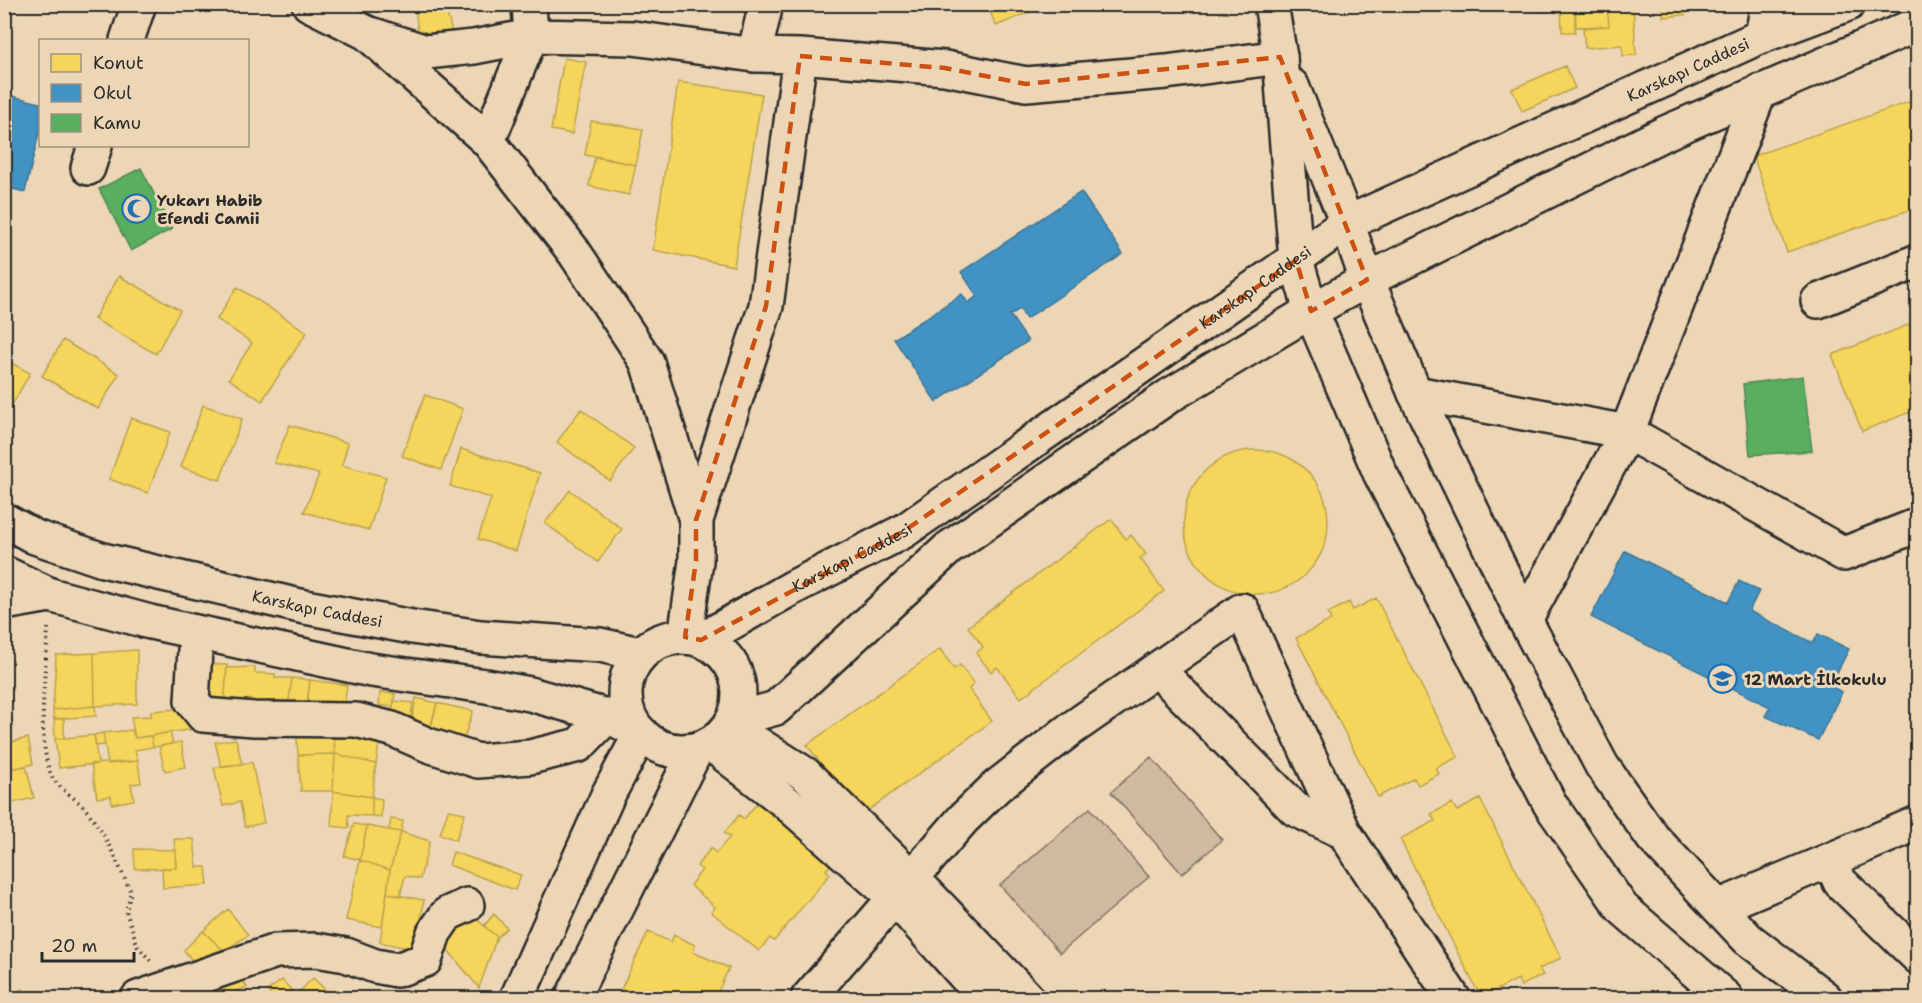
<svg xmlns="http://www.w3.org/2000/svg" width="1922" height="1003" viewBox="0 0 1922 1003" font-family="'Shantell Sans',sans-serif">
<rect width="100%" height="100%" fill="#edd6b5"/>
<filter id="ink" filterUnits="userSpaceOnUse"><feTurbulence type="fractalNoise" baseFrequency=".0167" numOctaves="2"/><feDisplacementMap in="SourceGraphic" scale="12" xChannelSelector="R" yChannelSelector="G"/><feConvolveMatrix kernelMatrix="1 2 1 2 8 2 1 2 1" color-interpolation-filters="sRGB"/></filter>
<g filter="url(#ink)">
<path fill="#ceba9f" stroke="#7c7265" stroke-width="1.5" d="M1151,757L1222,840L1182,874L1111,792Z
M1090,808L1149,877L1060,953L1000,885Z"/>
<path fill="#f6d55c" stroke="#b9a24d" stroke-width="1.5" d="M445,4L453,37L419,40L415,8Z
M987,4H1049L996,26Z
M1537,4H1561V8L1539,12Z
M1561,4H1575V32H1562Z
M1575,4H1607L1609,26L1576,27Z
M1607,4H1633L1636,55L1623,56L1622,45L1585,48L1583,28L1609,26Z
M1663,4H1687L1685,15L1663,17Z
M564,58L586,62L572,134L551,130Z
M1565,66L1575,88L1522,111L1512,89Z
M678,82L762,94L734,266L653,250Z
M1918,99V207L1787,252L1753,156Z
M591,121L643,129L636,165L585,155Z
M595,156L636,165L629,195L589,186Z
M119,276L180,310L156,354L94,319Z
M237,287L307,332L262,401L229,379L252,343L217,319Z
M1918,321V409L1862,431L1832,355Z
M63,340L119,374L98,409L42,376Z
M4,359L30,373L11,407L4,404Z
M425,395L463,409L441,470L402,456Z
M203,405L242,419L220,480L181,467Z
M581,409L634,448L610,481L557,442Z
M131,418L170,432L148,493L109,479Z
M290,425L348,443L342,465L386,477L369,530L304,512L319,474L274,463Z
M461,449L540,473L516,551L478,539L491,498L450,486Z
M1184 522a72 72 0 1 1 144 0a72 72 0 1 1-144 0Z
M570,490L622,529L598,562L545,523Z
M1111,519L1126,539L1131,535L1146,554L1140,558L1164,591L1021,698L997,667L991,672L976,653L983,647L968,627Z
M1376,598L1458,757L1436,768L1439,774L1418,785L1414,778L1378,797L1296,638L1331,620L1328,613L1349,602L1353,610Z
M940,649L954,669L960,665L974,684L969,689L992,721L859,817L815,770L822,765L807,745Z
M137,650V704L95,706L94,653Z
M94,653L95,706L53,710L56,655Z
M205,664L227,665L224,708L203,706Z
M255,667V673L275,674V678H292L287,714L224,708L227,668Z
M292,678L310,680L306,716L287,714Z
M310,680L347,685L343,716L306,713Z
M380,692L395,694L393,707L379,705Z
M416,698L437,703L428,736L409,733Z
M394,701L413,703L410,723L390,720Z
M437,703L473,711L464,738L431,727Z
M95,706L96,716L54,719L53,710Z
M192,708L194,729L135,738L131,717L151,716V711Z
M54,718L64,719V738L55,739Z
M12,720V742L4,744V722Z
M333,724L335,754L298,755L296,725Z
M333,724L381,731L376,764L335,754Z
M132,730L135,738L151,736L153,747L135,750L138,761L108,764L103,733Z
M170,732L173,744L153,747L151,736Z
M103,733L105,745L96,746L94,735Z
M94,735L98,764L59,768L55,739Z
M28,738L33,764L11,769L6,743Z
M236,739L242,764L221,766L215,742Z
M181,742L186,767L165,771L159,746Z
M6,743L11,769L4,770V744Z
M335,754L376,764L372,797L333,791Z
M335,754L333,791H301L298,755Z
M138,761L141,783L131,784L134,800L112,804L111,796L97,798L91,764Z
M252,762L264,823L245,827L240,802L223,806L214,768Z
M26,766L34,798L7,804L4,795V770Z
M333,791L372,797V816L348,815L349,828L331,826Z
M372,797L382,799L381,817L372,816Z
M1480,799L1561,958L1539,969L1543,975L1521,986L1518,979L1481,998L1400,839L1435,821L1431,814L1452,803L1457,811Z
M759,801L837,857L826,870L830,874L774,941L770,938L759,951L711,912L715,907L690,885L702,870L697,866L711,848L716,853L730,837L724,833L739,815L744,819Z
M448,810L465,813L456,840L440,834Z
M391,819L403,821L401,832L389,830Z
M354,824L367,826L360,860L344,856Z
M367,826L401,832L390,870L360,860Z
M401,832L430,841L420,879L405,876L400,896L387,893L390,870Z
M174,839H194L197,867H206L208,885L163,888L162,868H176Z
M134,849L176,850V868L135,869Z
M453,852L521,875L515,890L449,865Z
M360,860L390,870L382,927L346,920Z
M387,893L424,900L416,950L380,942Z
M228,909L248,935L224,951L203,931Z
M494,914L507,928L497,937L484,926Z
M473,916L497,937L479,988L443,944Z
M203,931L224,951L199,970L184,950Z
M648,932L671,942L674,935L695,945L693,952L729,968L715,998H617Z
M237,972L247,987L219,998H207L199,987Z
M313,978L331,995L327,998H293Z
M282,980L296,995L293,998H273L267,991Z
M23,989L28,998H4V997Z"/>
<path fill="#4393c3" stroke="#3c7495" stroke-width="1.5" d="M4,94L40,103V129L25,192L4,187Z
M1081,192L1123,254L1026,319L1020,309L1010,315L1028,341L936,402L894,339L962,294L968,303L977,296L961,272Z
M1625,551L1728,602L1739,581L1759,591L1749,611L1813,643L1818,634L1849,649L1830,686L1842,692L1818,740L1765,716L1770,707L1591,617Z"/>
<path fill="#5aae61" stroke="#4c8751" stroke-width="1.5" d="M141,168L172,229L131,251L99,189Z
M1803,376L1812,451L1750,455L1743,384Z"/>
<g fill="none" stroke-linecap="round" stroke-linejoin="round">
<defs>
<path id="minor" d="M309,4L367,33L426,52L474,47L531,36L633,38L754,55L800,56L945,68L1026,84L1166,72L1280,57
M367,33L488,141L574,252L647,362L696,520L766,306L800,56
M1762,36L1768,4
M127,40L139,4
M754,55L766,4
M1760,91L1627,432L1844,554L1918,525
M488,141L531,36L529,4
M88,168L95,146
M1818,301L1918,261
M1415,393L1627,432L1525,620
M4,603L50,595
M196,633L192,701L203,715L254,719L356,720L392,729L428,745L478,761L530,757L579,745L607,716
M685,637L696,561V520
M1157,669L1295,809L1344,832
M724,734L756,743L805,774L912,878L1027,998
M711,744L788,804L895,898L985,998
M1830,860L1840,882L1918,957
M1718,907L1918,823
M138,998L276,951L316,950L346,955L375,966L397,970L425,960L434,933L447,914L467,905
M808,998L963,819L996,787L1068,731L1242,610L1344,832L1453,998"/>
<g id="major">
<path d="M1271,4L1280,57L1296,260L1311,311L1380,473L1550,804L1622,908L1726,998"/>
<path d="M1292,86L1347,223L1367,280L1415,393L1525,620L1602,766L1653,838L1718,907L1748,939L1825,998"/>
<path id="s1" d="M4,520L35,537L103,560L300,606L412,627L481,637L600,645L640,654"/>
<path d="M4,573L50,595L150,622L371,670L486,686L530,694L607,716L636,730"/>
<circle cx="682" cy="694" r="57"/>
<path id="s2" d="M701,640L792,588L904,531L1347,223L1762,36L1848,4"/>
<path d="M733,720L776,708L949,548L1169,396L1311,311L1367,280L1663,134L1918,24"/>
<path d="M517,998L608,795L641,733"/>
<path d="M572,998L696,750"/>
</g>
</defs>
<use href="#minor" stroke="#2b2b2b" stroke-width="38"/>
<use href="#major" stroke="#2b2b2b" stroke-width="38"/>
<path stroke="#2b2b2b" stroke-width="4" stroke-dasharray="1.5 4.5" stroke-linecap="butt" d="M48,628C46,669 36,737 51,775C56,787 79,800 87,811C106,834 118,865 131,892L126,911L138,947L151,961"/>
<use href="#minor" stroke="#edd6b5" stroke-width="33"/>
<use href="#major" stroke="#edd6b5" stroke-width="33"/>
</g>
</g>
<path fill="none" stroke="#cc5211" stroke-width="4.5" stroke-dasharray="12 8" stroke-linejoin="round" d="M800,56L945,68L1026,84L1280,57L1367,280L1311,311L1296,260L904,531L701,640L685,637L696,561V520L766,306Z"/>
<defs>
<symbol id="mosque-ring" viewBox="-11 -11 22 22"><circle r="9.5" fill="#edd6b5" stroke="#1f6fb2" stroke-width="1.5"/><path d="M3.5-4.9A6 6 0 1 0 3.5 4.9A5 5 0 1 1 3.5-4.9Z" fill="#1f6fb2"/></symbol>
<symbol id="school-ring" viewBox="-11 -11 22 22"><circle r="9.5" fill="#edd6b5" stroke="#1f6fb2" stroke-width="1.5"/><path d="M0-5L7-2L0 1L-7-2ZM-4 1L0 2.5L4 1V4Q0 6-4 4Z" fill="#1f6fb2"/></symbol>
</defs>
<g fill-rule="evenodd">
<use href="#mosque-ring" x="120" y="192" width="33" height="33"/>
<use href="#school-ring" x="1706" y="662" width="33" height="33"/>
</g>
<g text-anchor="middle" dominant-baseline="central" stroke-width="6" stroke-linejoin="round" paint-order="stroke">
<g font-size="16" fill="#2b2b2b" stroke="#edd6b5">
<text stroke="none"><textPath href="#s2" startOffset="1144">Karskapı Caddesi</textPath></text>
<text stroke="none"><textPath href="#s2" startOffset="658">Karskapı Caddesi</textPath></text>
<text stroke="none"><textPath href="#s2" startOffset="172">Karskapı Caddesi</textPath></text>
<text stroke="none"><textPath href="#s1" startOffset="327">Karskapı Caddesi</textPath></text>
</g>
<g font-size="16" font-weight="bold" fill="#2b2b2b" stroke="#edd6b5" text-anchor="start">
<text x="157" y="200">Yukarı Habib<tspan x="157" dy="18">Efendi Camii</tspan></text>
<text x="1744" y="679">12 Mart İlkokulu</text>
</g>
</g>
<rect width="1922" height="1003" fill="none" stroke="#edd6b5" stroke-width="24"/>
<rect x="12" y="12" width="1898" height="979" fill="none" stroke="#2b2b2b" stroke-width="2" filter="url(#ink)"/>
<rect x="39" y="39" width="210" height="108" fill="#edd6b5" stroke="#9f927e" stroke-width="1.5"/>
<rect x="51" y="54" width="30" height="18" fill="#f6d55c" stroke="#9f927e" stroke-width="1.5"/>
<text x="93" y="69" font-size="18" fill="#2b2b2b">Konut</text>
<rect x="51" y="84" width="30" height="18" fill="#4393c3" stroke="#9f927e" stroke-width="1.5"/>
<text x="93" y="99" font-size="18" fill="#2b2b2b">Okul</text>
<rect x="51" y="114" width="30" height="18" fill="#5aae61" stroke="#9f927e" stroke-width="1.5"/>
<text x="93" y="129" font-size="18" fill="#2b2b2b">Kamu</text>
<path d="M42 952v9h92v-9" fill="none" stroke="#2b2b2b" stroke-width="3"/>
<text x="51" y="952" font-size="18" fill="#2b2b2b" stroke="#edd6b5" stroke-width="4.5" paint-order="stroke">20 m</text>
</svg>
